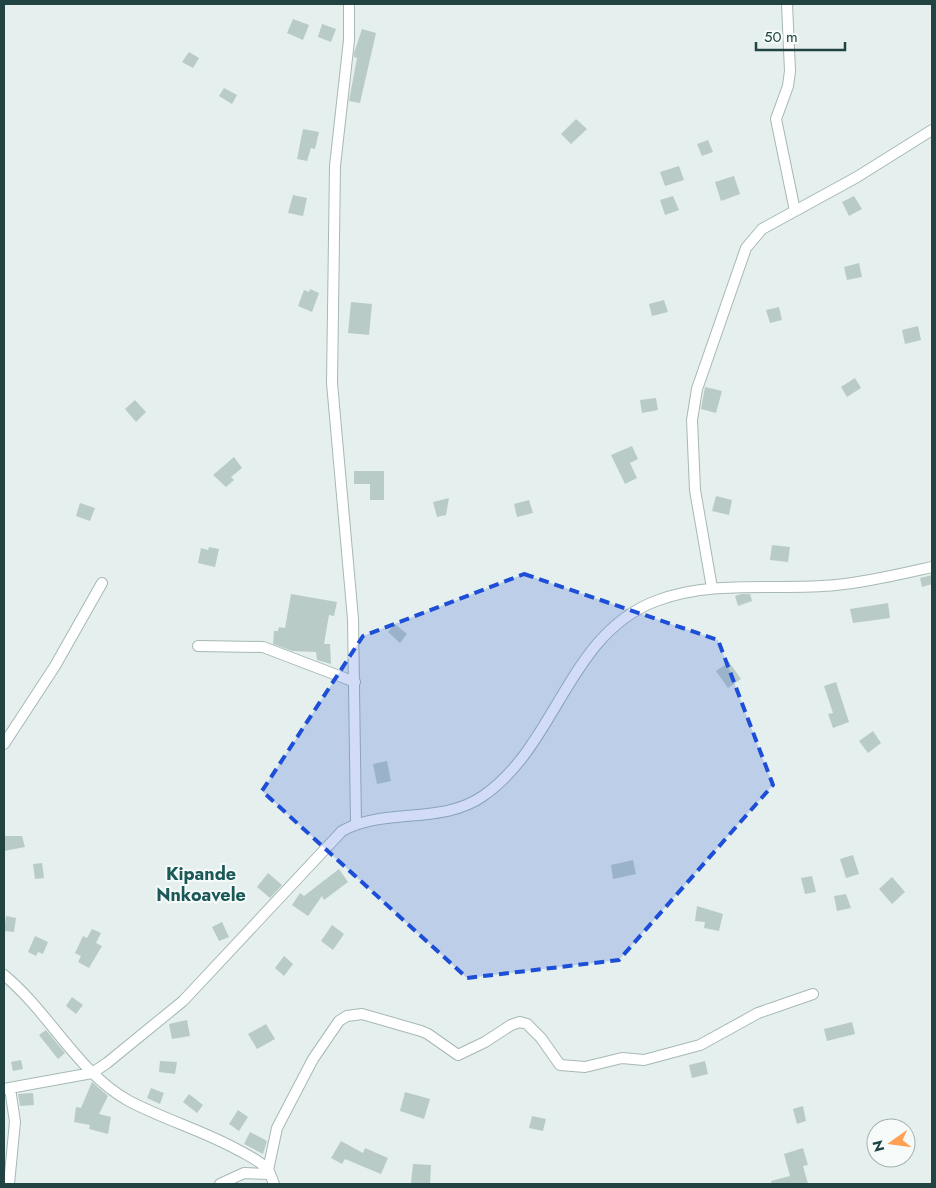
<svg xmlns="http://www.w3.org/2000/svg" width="936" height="1188" viewBox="0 0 936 1188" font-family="Jost,sans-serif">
<rect width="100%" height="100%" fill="#e5efed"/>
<path fill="#b9cbc7" d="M293,19L309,25L303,40L287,33Z
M322,24L336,29L331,42L318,37Z
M362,29L376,33L360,103L349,101L357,58L354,57V53Z
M189,52L199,58L193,68L182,62Z
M224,88L237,95L232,104L219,96Z
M576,119L587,129L571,144L561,134Z
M303,129L319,132L315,149L311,148L307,161L297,159Z
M708,140L713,152L702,156L697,144Z
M679,166L684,180L665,186L660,172Z
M734,176L740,194L721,201L715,182Z
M293,195L307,198L303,216L288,213Z
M673,196L679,210L665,215L660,200Z
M854,196L862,209L849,216L842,202Z
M859,263L862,277L847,280L844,267Z
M310,289L319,293L312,312L298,306L304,290L309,292Z
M664,300L668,312L652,316L649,304Z
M351,302L372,304L369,335L348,333Z
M779,307L782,320L770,323L766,310Z
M918,326L921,340L905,344L902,330Z
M855,378L861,388L847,397L841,387Z
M705,387L722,391L716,413L701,409Z
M656,398L658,410L642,413L640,400Z
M135,400L146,412L136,422L125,409Z
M632,446L638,459L630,463L637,478L625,484L611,455Z
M234,457L242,468L231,477L234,480L226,487L213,475Z
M354,471H384V500H370V484H354Z
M716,496L732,500L729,515L712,511Z
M449,498L446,515L437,517L433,502Z
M529,500L533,513L517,517L514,504Z
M80,503L95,508L90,521L76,516Z
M772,545L790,547L788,562L770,560Z
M209,547L219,549L215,567L198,563L201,548L208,550Z
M932,575V584L922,587L920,578Z
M291,594L337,602L334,616L329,615L324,644H330L331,664L317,660L316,652L292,651L273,644L274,631H278L279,627L285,628Z
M741,594H750L752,601L738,606L735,596Z
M888,603L890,618L853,623L850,609Z
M395,624L407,634L400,643L388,632Z
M729,662L741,679L728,688L716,671Z
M836,682L849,722L833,728L828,714L833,713L824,686Z
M873,731L881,743L868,753L859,741Z
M387,761L391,781L377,784L373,764Z
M4,836H22L25,847L4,851Z
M853,855L859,874L846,878L840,859Z
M633,860L636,874L613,879L611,865Z
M42,863L44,878L35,879L33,864Z
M339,869L348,882L324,900L322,896L308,916L292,905L300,893L304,896Z
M268,873L282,885L270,898L257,887Z
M812,876L816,892L805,894L801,878Z
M892,877L905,892L892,904L879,889Z
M846,894L851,908L837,911L834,896Z
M697,906L723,914L719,931L704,928L705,922L695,921Z
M6,916L16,918L14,932L4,931Z
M222,922L229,937L219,941L212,927Z
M332,925L344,934L333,950L321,941Z
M92,929L101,933L96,943L102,946L89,968L78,962L81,956L75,953L83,936L87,938Z
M35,936L48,942L43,954L38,952L36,956L28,952Z
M284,956L293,964L284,976L275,968Z
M72,997L83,1005L76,1014L66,1006Z
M187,1020L190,1036L172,1039L169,1024Z
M852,1022L855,1034L827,1041L824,1029Z
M266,1024L275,1039L257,1049L248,1034Z
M46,1030L65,1053L58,1059L39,1035Z
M21,1060L23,1069L13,1071L11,1062Z
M160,1061L177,1062L175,1074L159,1072Z
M705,1061L708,1074L692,1078L689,1065Z
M92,1082L108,1096L99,1114L111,1117L108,1134L89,1129L90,1125L74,1122L76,1107L81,1108Z
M151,1088L164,1093L160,1104L147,1098Z
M405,1092L430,1099L424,1119L400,1111Z
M33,1093L34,1105L20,1106L18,1094Z
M189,1094L203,1105L197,1113L183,1102Z
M803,1106L806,1121L797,1124L793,1109Z
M238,1110L248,1117L239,1131L229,1124Z
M532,1116L546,1119L543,1131L529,1128Z
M250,1132L267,1141L263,1154L244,1144Z
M341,1141L363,1153L365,1148L388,1158L381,1174L345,1159L342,1164L331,1158Z
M803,1148L808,1165L803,1166L808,1184H772L771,1181L790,1176L784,1154Z
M413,1164L431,1165L430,1184L411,1183Z"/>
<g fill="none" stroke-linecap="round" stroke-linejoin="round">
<defs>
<path id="street" d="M349,4V40L335,166L332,383L353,619L356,823
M787,4L790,71L788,86L776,119L795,211
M712,588L695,490L692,420L697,389L746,248L762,229L857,177L932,130
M198,646L263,647L355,682
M4,744L55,666L102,583
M4,975C50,1013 78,1073 129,1101C165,1120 205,1131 240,1151C249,1156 262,1162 268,1170C271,1174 272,1180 274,1184
M4,1089L92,1073L107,1063L183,1001L342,831C385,807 442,825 483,796C557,745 568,634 656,601C713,579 776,591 836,585C868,582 901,574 932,567
M268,1170L277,1128L313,1059L339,1021L347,1016L362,1014L421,1031L428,1034L458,1055L485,1042L511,1025L520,1022L527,1024L541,1038L560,1065L585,1067L622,1058L644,1060L700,1045L758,1013L813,994
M9,1184L15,1122L10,1088
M220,1184L244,1173L270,1174"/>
</defs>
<use href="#street" stroke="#a6b8b6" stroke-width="12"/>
<use href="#street" stroke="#fff" stroke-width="10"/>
</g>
<path fill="#1d4ed8" fill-opacity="0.2" stroke="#1d4ed8" stroke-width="4" stroke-dasharray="10 6" stroke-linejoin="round" d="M524,574L718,640L773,785L619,960L467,978L262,791L363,636Z"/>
<g text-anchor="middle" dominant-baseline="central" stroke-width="4" stroke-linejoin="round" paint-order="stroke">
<g font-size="18" font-weight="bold" fill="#1a5957" stroke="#f6fbfa">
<text x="201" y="874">Kipande<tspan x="201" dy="21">Nnkoavele</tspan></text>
</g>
</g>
<rect width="936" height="1188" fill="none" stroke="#214442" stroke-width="10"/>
<g transform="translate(891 1143) rotate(256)"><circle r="24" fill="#f6fbfa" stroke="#a1b2b0"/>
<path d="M0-4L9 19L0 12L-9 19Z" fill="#ffa053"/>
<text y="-8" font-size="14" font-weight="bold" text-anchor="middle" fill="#214442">N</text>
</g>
<path d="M756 42v8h89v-8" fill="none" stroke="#214442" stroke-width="2.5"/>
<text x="764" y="42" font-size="15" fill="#214442" stroke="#f6fbfa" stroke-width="4" paint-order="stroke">50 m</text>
</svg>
